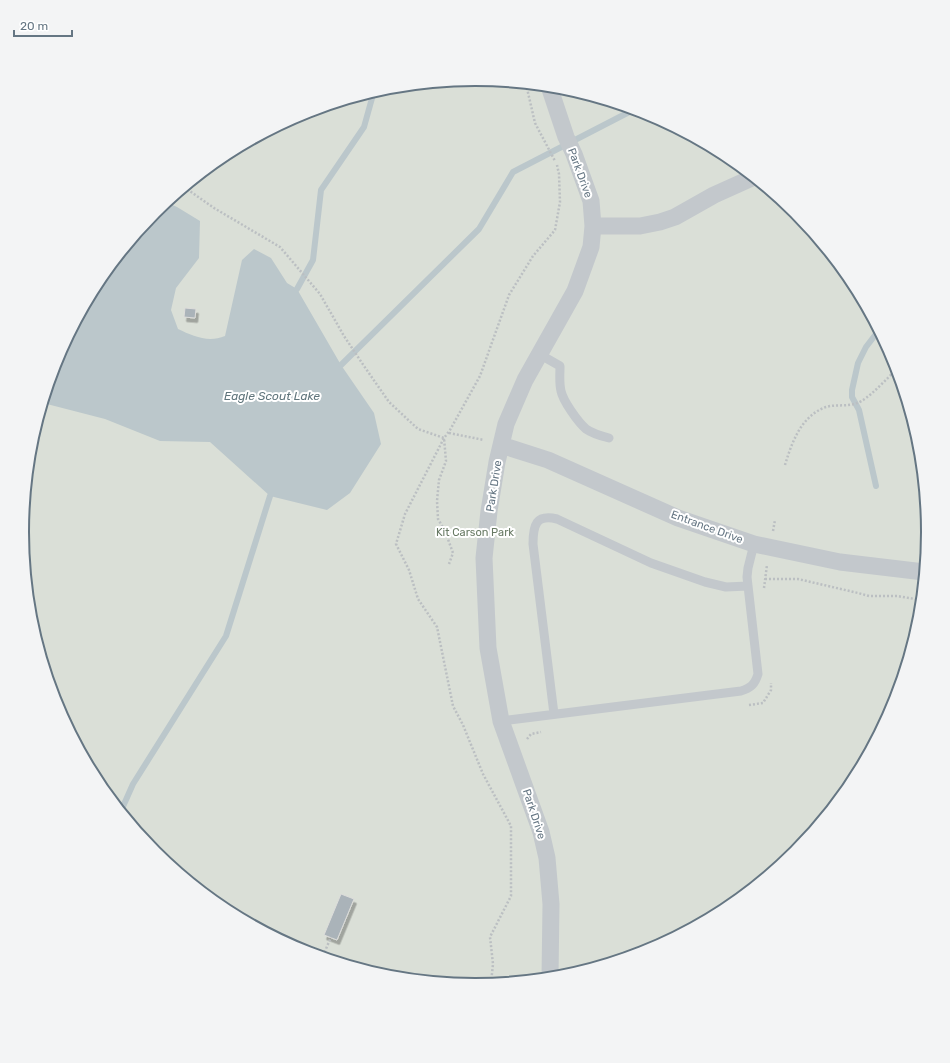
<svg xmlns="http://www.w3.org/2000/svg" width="950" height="1063" viewBox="0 0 950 1063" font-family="Rubik,sans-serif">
<defs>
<filter id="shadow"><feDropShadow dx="2.5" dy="4.5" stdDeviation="0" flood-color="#0004"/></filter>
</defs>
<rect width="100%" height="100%" fill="#fafaf8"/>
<path fill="#dadfd7" d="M23 531a452 452 0 1 1 904 0a452 452 0 1 1-904 0Z"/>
<path fill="#bbc7cb" d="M166,202L177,207L200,221L199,258L176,288L171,310L178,329C193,336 208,343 225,336L242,260L254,249L271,258L287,283L297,289L341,365L374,413L381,444L350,493L327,510L270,496L210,442L160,441L105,419L43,403L57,358L98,280L155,211Z"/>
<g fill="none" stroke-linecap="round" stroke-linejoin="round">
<path stroke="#bbc7cb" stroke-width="6" d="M297,289L313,260L321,190L364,127L374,91
M341,365L479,229L513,172L635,109
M876,486L859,410L852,397V390L858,363L866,347L879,330
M121,811L133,784L226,636L270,496"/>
</g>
<path fill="#aab3b9" stroke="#dcdcda" filter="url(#shadow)" d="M185,308L196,309L195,318L184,317Z
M341,894L354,899L337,940L324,935Z"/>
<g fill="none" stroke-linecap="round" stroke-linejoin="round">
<path stroke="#bbbfc2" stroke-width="2.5" stroke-dasharray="2 2" stroke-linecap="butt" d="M526,84L535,123L555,161
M184,187L214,208L280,247L320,294L344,336L364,366L389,402L418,429L444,438L446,461L439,480L437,501L438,519L445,531L453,553L449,564
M449,433L484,440
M785,465C792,442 801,416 826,407C836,404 848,407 857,403C868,400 887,378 897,369
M773,531L775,520
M765,579H798L858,593L869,596H897L921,600
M764,588L767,565
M749,705L763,703L771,690V683
M527,739L531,734L541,732
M323,956L331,937
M491,983L493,964L490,937L511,896V826L483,774L463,725L453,706L437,627L418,599L409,570L396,544L405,514L444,438L450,430L480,376L509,295L533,256L555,230L560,202L559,174L557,165"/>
<path stroke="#c3c8cc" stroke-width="9" d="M539,354L560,366C560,374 559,383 561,391C563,401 578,422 586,429C593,434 601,436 609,438
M554,714L533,544C533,525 536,514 557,519L651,563L705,582L726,587L748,586
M501,721L741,691C751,688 755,684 758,674L747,577L748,568L754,544"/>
<path stroke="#c3c8cc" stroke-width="17" d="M549,86L566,137L574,154L591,201L593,226L591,247L575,291L525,380L506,424L497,462L489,511L484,558L488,648L501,721L541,832L547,858L551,904L550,977
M593,226H640L660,222L675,217L714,195L754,177
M501,445L548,460L678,518L754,544L840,562L924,572"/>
</g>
<g text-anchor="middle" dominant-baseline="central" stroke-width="4" stroke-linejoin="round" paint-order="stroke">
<g font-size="11" fill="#657683" stroke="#fff">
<text transform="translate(580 173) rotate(70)">Park Drive</text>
<text transform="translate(494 486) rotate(-81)">Park Drive</text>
<text transform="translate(707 527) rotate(20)">Entrance Drive</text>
<text transform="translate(534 814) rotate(72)">Park Drive</text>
</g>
<g font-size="11" fill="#687a64" stroke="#fff">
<text x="475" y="532">Kit Carson Park</text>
</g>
<g font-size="12" font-style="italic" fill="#60757c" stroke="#fff">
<text x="272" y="396">Eagle Scout Lake</text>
</g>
</g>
<path d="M0 0H950V1063H0ZM29 532a446 446 0 1 1 892 0a446 446 0 1 1-892 0Z" fill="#f3f4f5" fill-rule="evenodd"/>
<path fill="none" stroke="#657683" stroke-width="2" d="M29 532a446 446 0 1 1 892 0a446 446 0 1 1-892 0Z"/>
<path d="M14 30v6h58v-6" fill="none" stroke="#657683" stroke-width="2"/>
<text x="20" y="30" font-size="12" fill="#657683" stroke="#ffffff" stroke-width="3" paint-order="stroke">20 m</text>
</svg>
